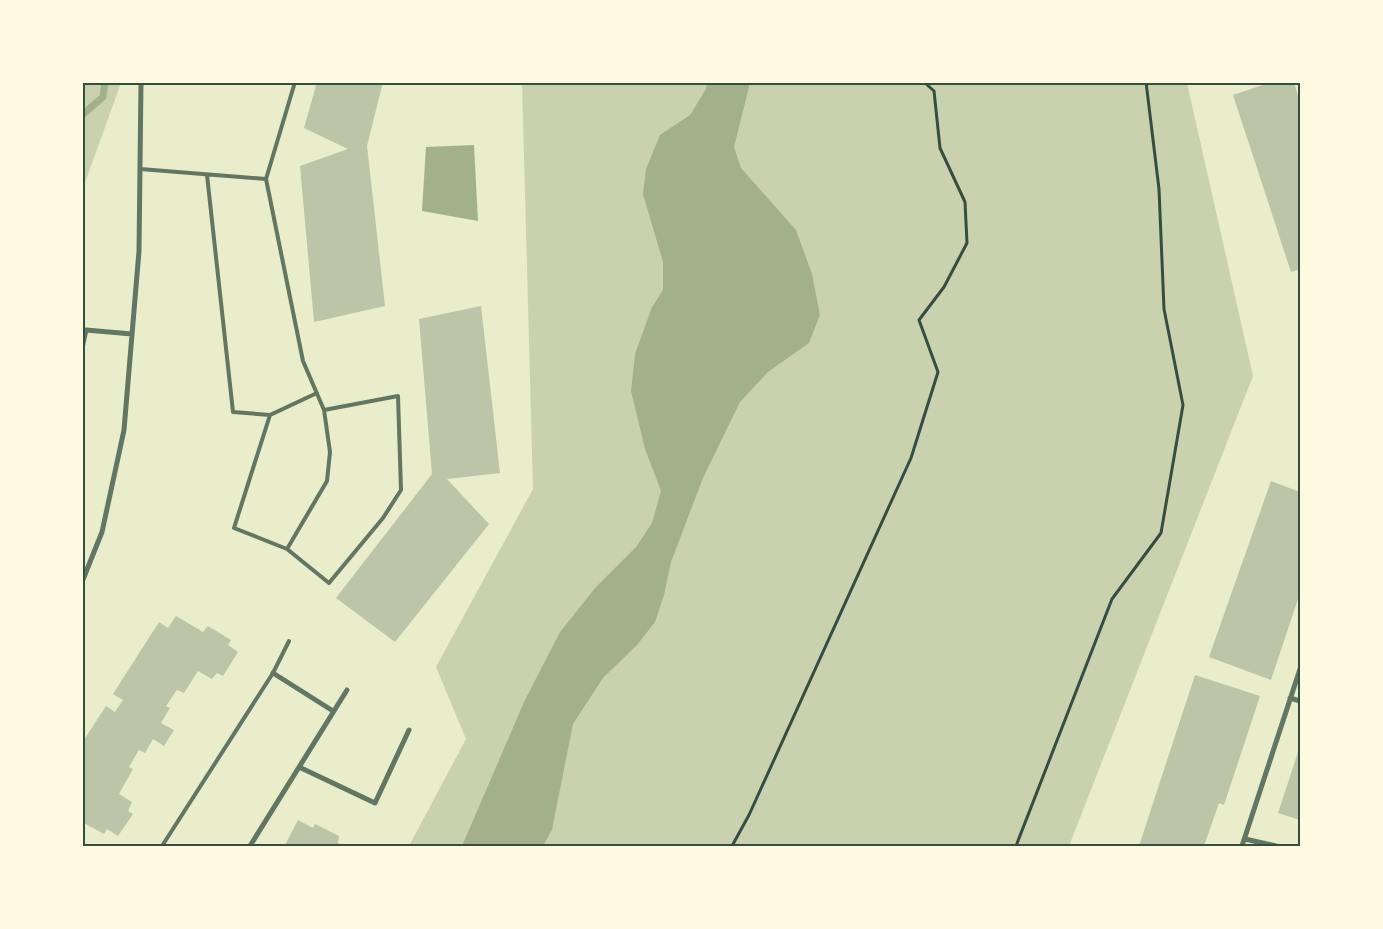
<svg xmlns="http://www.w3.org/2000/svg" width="1383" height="929" viewBox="0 0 1383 929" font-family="'Sofia Sans Condensed',sans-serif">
<rect width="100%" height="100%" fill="#e9edc9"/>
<path fill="#cad2ad" d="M83,82L121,83L83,188L82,83Z
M522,83H1187L1253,376L1069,846H409L466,739L436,667L533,489Z"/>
<path fill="#a3b18a" d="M707,83H750L734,147L741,168L796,230L812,274L820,315L809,343L768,372L740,402L703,478L671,562L664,595L655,622L637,645L603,678L573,724L552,830L543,846H462L524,702L560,632L596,587L636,547L652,523L661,491L645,449L631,391L635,354L652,307L663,290V262L643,194L646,169L660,135L690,115L706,89Z
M474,145L478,221L422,211L426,147Z"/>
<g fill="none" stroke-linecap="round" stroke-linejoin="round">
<path stroke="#a3b18a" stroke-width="7" d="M82,115L103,97L105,82"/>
</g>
<path fill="#bcc5a7" d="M317,82H383L367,146L385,306L314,322L300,166L348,149L304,128Z
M1272,82H1294L1300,103V269L1291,272L1233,95Z
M481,306L500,473L447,479L489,524L395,642L336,598L432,474L419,319Z
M1271,481L1300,492V593L1271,680L1209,657Z
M176,616L203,632L208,626L231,640L228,645L238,652L223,676L217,673L212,679L198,671L184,693L177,690L166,706L170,708L161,723L174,730L164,746L153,739L145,753L139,750L129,767L133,769L119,794L132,802L128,811L133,814L118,836L107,829L104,834L82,822L85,814L82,812V743L106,706L115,712L123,700L113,694L159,622L168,628Z
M1195,675L1260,696L1224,805L1219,803L1204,846H1139Z
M1299,749L1300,750V820L1278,813Z
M298,820L313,828L315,824L339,836L338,843L344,846L285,845Z"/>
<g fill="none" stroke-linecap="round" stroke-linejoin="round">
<path stroke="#344e41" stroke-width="3" d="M732,846L749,815L911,458L938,372L919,320L944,287L967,243L965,202L940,148L934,91L924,82
M1016,846L1112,599L1161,533L1183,405L1164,309L1159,189L1146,82"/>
<path stroke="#617663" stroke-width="4" d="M140,169L266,179
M207,175L233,412L270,415L317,393
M270,415L234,528L287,549L329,583L383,518L401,490L398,396L324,410
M287,549L327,481L330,452L324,410L303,361L266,179L295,82
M162,846L273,673L289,641"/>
<path stroke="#617663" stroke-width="5" d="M82,348L86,330L132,334
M82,582L102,532L124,430L139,251L141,82
M273,673L333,711
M1290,698L1300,701
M299,767L375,803L409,730
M1245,839L1276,846
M250,846L347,690
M1242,846L1300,669"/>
</g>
<rect width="1383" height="929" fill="none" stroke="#fefae0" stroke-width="168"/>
<rect x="84" y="84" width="1215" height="761" fill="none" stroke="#344e41" stroke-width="2"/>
</svg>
